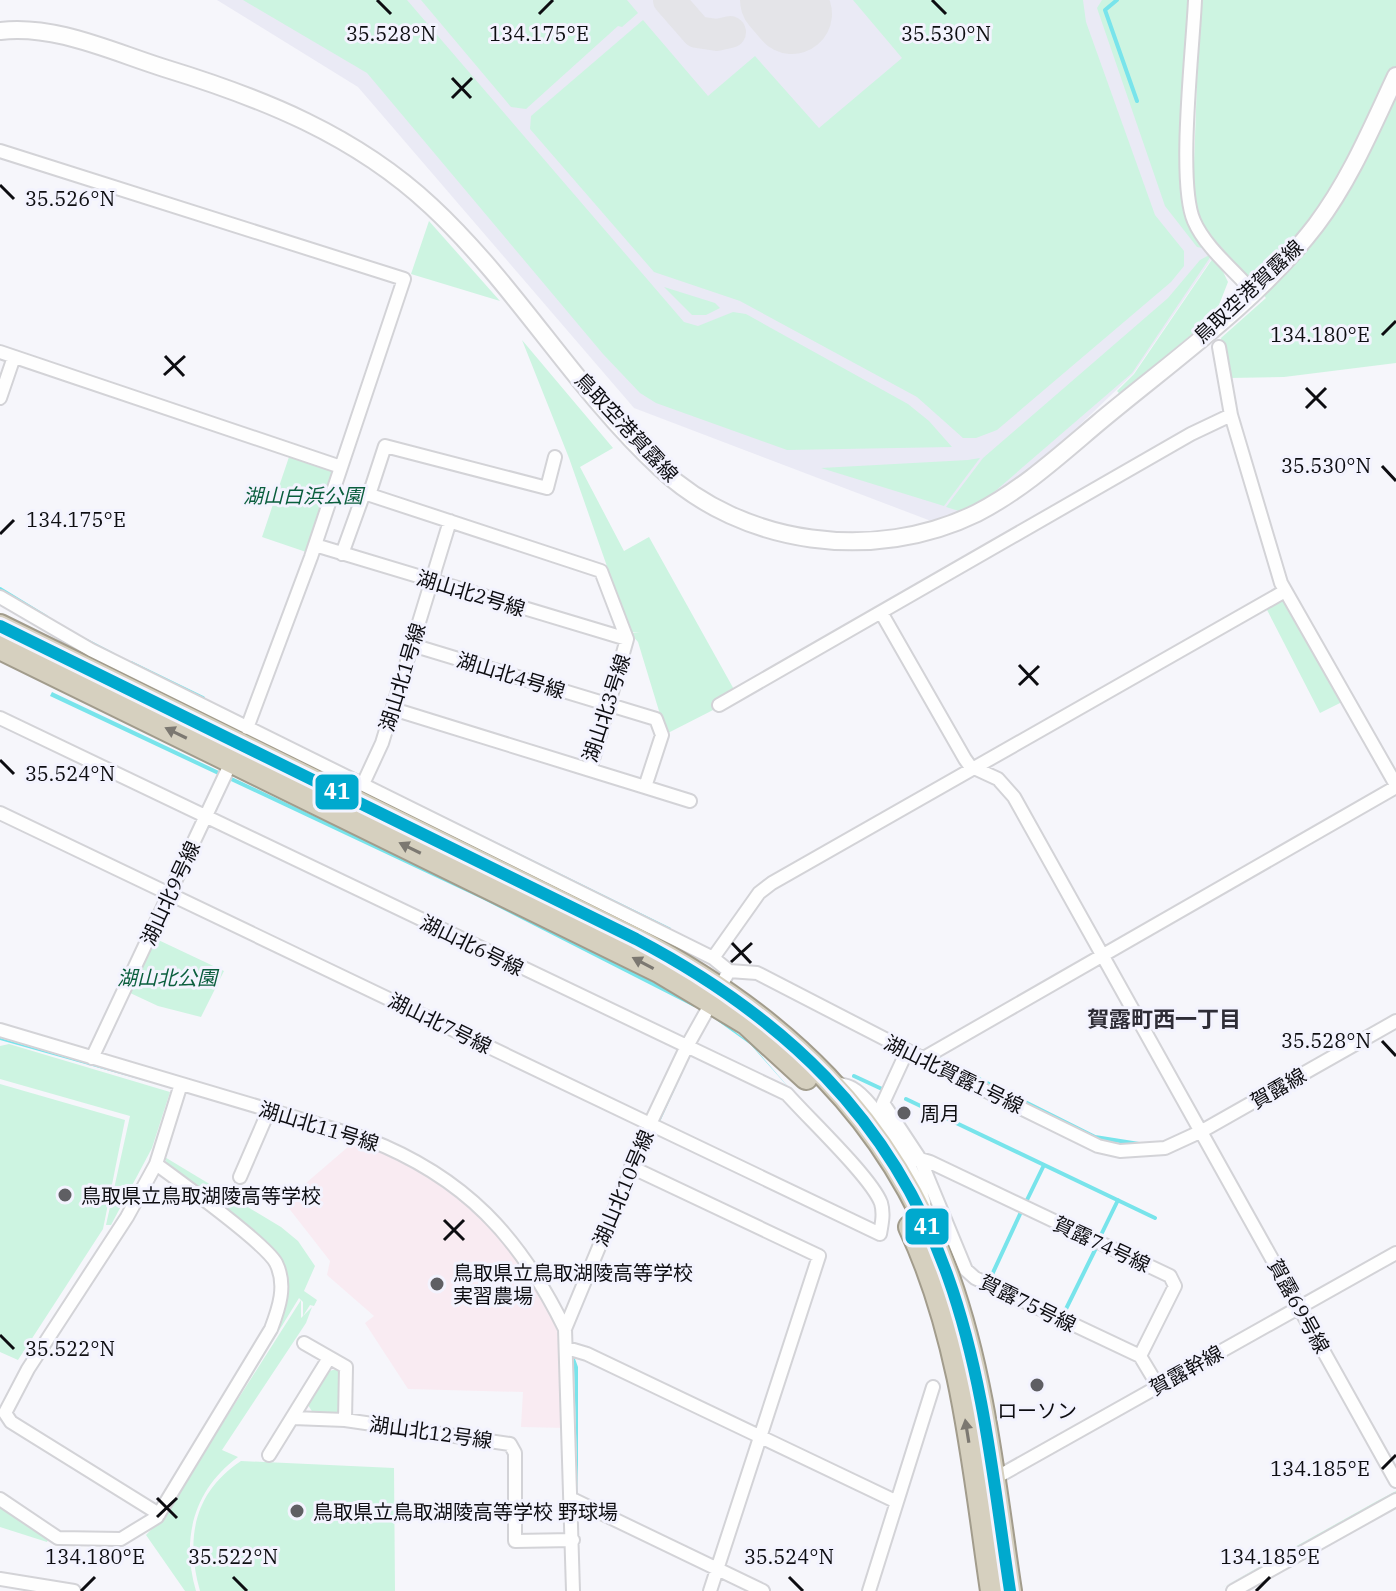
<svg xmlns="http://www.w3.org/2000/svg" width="1396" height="1591" viewBox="0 0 1396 1591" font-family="'IBM Plex Serif','Noto Sans JP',serif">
<rect width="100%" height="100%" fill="#f6f6fb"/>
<path fill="#eaeaf5" d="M217,0H1192L1185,172L1215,254L1133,374L1041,462L1000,491L954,514L931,521L634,408L358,87Z"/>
<path fill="#f9ebf2" d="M356,1140L410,1162L483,1214L543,1292L561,1342L566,1428L521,1427L523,1392L408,1389L365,1323L374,1316L327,1275L330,1261L284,1202Z"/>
<path fill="#cdf4e1" d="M243,0H407L684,322L698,326L733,312L746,314L908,404L929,421L952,447L787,450L656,403L640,393L603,354L367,73Z
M421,0H627L638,13L622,27L618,26L526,109L511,107Z
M853,0H1083L1086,22L1155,215L1184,251V266L1171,282L997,430L976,438H963L917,397L740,301L654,272L530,129L531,116L643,20L708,96L755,56L819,128L902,58Z
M1102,0H1190L1183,171L1202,248L1197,247L1165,206L1097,8Z
M1200,0H1396V363L1284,377L1228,378L1221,338L1266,298L1199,222L1193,192Z
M429,221L500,301L411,274Z
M1213,253L1132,373L986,499L959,511L946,507L983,458L1168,298L1200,260Z
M1215,255L1228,282L1215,315L1120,394L1117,391L1134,374Z
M664,287L715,303L720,308L706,315H692Z
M522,340L613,448L580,467L624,551L649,537L736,693L719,707L666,734L638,642L630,633L640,632H630L569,458Z
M290,454L332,470L334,475L309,553L262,537Z
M980,458L944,506L821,468L968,460Z
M1281,600L1287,603L1346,700L1320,713L1265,606Z
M152,937L224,971L201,1017L158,1006L128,992Z
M9,1044L170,1092L152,1148L111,1225H106L130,1116L0,1079V1046Z
M0,1084L125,1120L103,1229L18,1360L0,1352Z
M163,1156L281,1227L298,1241L315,1266L304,1291L317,1300L314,1306L310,1305L303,1316V1302L299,1298L269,1347C284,1311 300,1276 269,1245L167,1163Z
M301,1300V1318L312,1307L306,1323L222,1450L238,1457C193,1490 181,1540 196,1591H185L146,1535L163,1517Z
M337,1369C345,1380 345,1404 336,1415L313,1413L308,1405L329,1371Z
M241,1461L394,1468L395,1591H200C185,1539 194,1492 241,1461Z
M1396,1491V1493L1216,1591L1377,1501Z
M0,1505L49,1537L47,1542L0,1527Z"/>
<path fill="#78e4eb" d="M52,692L483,896L696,1004L694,1007L482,899L50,696Z
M400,795L671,928L670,930Z
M711,1013L751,1044L797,1097L751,1045L712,1017L705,1024L639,1167L636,1165L703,1022Z
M0,1038L174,1089L0,1040Z
M574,1356L578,1367V1497L574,1368Z"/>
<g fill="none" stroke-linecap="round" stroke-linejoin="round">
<path stroke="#78e4eb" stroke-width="4" d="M1117,0L1105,10L1137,101
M0,589L46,617
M85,640L112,654
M131,663L203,698
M937,1058L1095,1137L1139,1144
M854,1076L882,1089
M906,1099L1155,1218
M1026,1202L1044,1165
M1100,1237L1118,1200
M990,1279L1021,1212
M1063,1315L1096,1248"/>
<path stroke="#e4e4e8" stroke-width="32" d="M669,0L697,32L717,35L730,32"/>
<path stroke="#e4e4e8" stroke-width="80" d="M780,0L792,14"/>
<defs>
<path id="street" d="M1195,0C1193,48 1177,183 1194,221C1205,247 1235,271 1253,292
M0,151L404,279L311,557L247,728
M1219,347L1231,415L1281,583L1396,785
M0,352L341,467
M0,398L14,357
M369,495L385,446L547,488L555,457
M315,545L627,639
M342,554L364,493L601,571L627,639L590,770L393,709
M0,597L91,650L713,958L729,971
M882,614L965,759L970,766L998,779L1014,797L1396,1481
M412,645L656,719L662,735L645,787L590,770
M719,705L1191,434L1231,415
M0,718L787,1094C808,1118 871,1177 881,1203C884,1213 882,1223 880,1234L0,813
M363,784L382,743L450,521
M645,787L690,801
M713,958L759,893L772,883L1285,591
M0,1030L367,1139C465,1177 520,1237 565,1329
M907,1051L883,1103L920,1159L966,1270L975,1278L1140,1356
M92,1058L227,771
M922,1059L1396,787
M833,1082C839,1084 846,1085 852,1088C876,1101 921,1179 925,1207
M909,1161L920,1159L930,1162L1170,1276L1175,1286L1140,1356L1158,1386
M156,1164L127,1217L28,1369L5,1413L11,1422L159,1514
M631,1167L819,1256L710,1591
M240,1177L269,1110
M304,1343L346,1367L345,1420
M567,1348L587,1354L895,1501
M293,1418L345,1420L510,1444L515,1453V1541L573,1540
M269,1455L329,1358
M990,1481L1396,1253
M0,1499L58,1538L121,1539L157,1517L271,1329C279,1308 287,1285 276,1263C266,1244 178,1180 156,1164L181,1084
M572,1499L763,1591
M0,1579L74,1591
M573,1591L565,1329L650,1124L686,1048L729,971L757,973L986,1091L1098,1146L1120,1151L1165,1148L1202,1131L1396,1021
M869,1591L933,1387
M1233,1591L1396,1500"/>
<path id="secondary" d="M0,31C54,24 113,52 164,68C262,98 355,135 431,206C516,285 575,389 660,468C743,546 875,563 977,513C1022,490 1060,455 1098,423C1172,361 1257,302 1316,225C1350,180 1372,127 1396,76"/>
<path id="highway" d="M0,626L636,939C782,1016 892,1118 948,1277C984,1378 994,1486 1010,1591
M0,648L659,971L746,1023L806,1078
M910,1227C963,1340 974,1469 992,1591"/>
</defs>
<use href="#street" stroke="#d3d3d7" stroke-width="16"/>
<use href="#secondary" stroke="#d3d3d7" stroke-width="20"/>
<use href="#highway" stroke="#a29c8c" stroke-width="26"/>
<use href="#street" stroke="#fefefe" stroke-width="12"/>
<use href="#secondary" stroke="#fefefe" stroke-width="16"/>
<use href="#highway" stroke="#d6d0bf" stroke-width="22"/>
<defs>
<path id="bus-1" d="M0,626L636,939C782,1016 892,1118 948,1277C984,1378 994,1486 1010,1591"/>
</defs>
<use href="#bus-1" stroke="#f3f3fe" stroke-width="18"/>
<use href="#bus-1" stroke="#00a9ce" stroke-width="12"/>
</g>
<defs><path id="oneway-solid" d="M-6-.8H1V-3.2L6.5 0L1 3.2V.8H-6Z" transform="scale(2)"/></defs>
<g fill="#7c7871">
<use href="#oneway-solid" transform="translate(176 733) rotate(-154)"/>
<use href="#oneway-solid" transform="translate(410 848) rotate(-154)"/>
<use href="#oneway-solid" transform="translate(643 963) rotate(-152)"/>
<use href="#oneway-solid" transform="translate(967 1431) rotate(-99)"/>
</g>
<path fill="none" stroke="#0d0d11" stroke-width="3" d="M377,0L391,14M932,0L946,14M539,14L553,0M452,78L471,98M452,98L472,78M0,185L14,199M1382,335L1396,321M165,356L184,376M164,375L185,356M1306,388L1326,408M1306,408L1326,388M1382,466L1396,481M0,534L14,520M1019,665L1038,685M1019,685L1039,666M0,760L14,774M732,943L751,963M731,962L752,943M1382,1041L1396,1056M444,1220L464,1240M444,1240L464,1220M0,1335L14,1349M1382,1469L1396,1455M157,1498L177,1518M157,1517L177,1498M233,1577L247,1591M789,1577L803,1591M81,1591L95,1577M1256,1591L1270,1577"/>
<g fill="#5f5f63" stroke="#f3f3fe" stroke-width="3">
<circle cx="904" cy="1113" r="8"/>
<circle cx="65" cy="1195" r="8"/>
<circle cx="437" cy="1284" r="8"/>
<circle cx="1037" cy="1385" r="8"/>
<circle cx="297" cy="1511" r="8"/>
</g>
<g text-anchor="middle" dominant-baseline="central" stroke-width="6" stroke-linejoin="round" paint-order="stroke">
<g font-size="20" fill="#0d0d11" stroke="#f3f3fe">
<text transform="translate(1248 291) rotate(-43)">鳥取空港賀露線</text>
<text transform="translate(627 427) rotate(47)">鳥取空港賀露線</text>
<text transform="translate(471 593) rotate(17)">湖山北2号線</text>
<text transform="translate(511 675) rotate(17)">湖山北4号線</text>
<text transform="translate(402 677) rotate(-73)">湖山北1号線</text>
<text transform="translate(606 708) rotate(-72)">湖山北3号線</text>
<text transform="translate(170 893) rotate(-65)">湖山北9号線</text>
<text transform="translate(472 945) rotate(26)">湖山北6号線</text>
<text transform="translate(440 1023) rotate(26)">湖山北7号線</text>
<text transform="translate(954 1074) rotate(26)">湖山北賀露1号線</text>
<text transform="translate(1278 1088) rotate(-30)">賀露線</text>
<text transform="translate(319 1126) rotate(17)">湖山北11号線</text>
<text transform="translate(623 1188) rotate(-67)">湖山北10号線</text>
<text transform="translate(1102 1244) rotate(25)">賀露74号線</text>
<text transform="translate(1028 1303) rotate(26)">賀露75号線</text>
<text transform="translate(1299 1306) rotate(61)">賀露69号線</text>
<text transform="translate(1186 1370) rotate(-29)">賀露幹線</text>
<text transform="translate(431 1432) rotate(8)">湖山北12号線</text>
</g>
<g font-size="20" font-style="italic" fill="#0a5e3d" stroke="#f3f3fe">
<text x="303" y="495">湖山白浜公園</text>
<text x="167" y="977">湖山北公園</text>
</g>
<g font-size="20" fill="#0d0d11" stroke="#f3f3fe" text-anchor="start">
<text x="920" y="1113">周月</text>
<text x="81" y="1195">鳥取県立鳥取湖陵高等学校</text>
<text x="453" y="1272">鳥取県立鳥取湖陵高等学校<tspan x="453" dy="23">実習農場</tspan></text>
<text x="1037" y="1410" text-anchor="middle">ローソン</text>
<text x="313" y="1511">鳥取県立鳥取湖陵高等学校 野球場</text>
</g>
<g font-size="22" font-weight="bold" fill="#2e2d36" stroke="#f3f3fe">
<text x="1164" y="1018">賀露町西一丁目</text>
</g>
</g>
<g font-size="20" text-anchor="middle" fill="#0d0d11" stroke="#f3f3fe" stroke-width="6" stroke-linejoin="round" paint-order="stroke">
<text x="539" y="41">134.175°E</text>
<text x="391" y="41">35.528°N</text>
<text x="946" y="41">35.530°N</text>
<text x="70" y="206">35.526°N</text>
<text x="1320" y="342">134.180°E</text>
<text x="1326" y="473">35.530°N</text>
<text x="76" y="527">134.175°E</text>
<text x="70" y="781">35.524°N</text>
<text x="1326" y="1048">35.528°N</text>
<text x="70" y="1356">35.522°N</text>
<text x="1320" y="1476">134.185°E</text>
<text x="233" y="1564">35.522°N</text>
<text x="789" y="1564">35.524°N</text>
<text x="95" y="1564">134.180°E</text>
<text x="1270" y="1564">134.185°E</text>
</g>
<g stroke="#f3f3fe" stroke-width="3">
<rect x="314" y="773" width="46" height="38" rx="8" fill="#00a9ce"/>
<rect x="904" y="1207" width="46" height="39" rx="8" fill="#00a9ce"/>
</g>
<g font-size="22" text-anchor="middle" font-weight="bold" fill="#fff">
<text x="337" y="799">41</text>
<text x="927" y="1234">41</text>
</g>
</svg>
